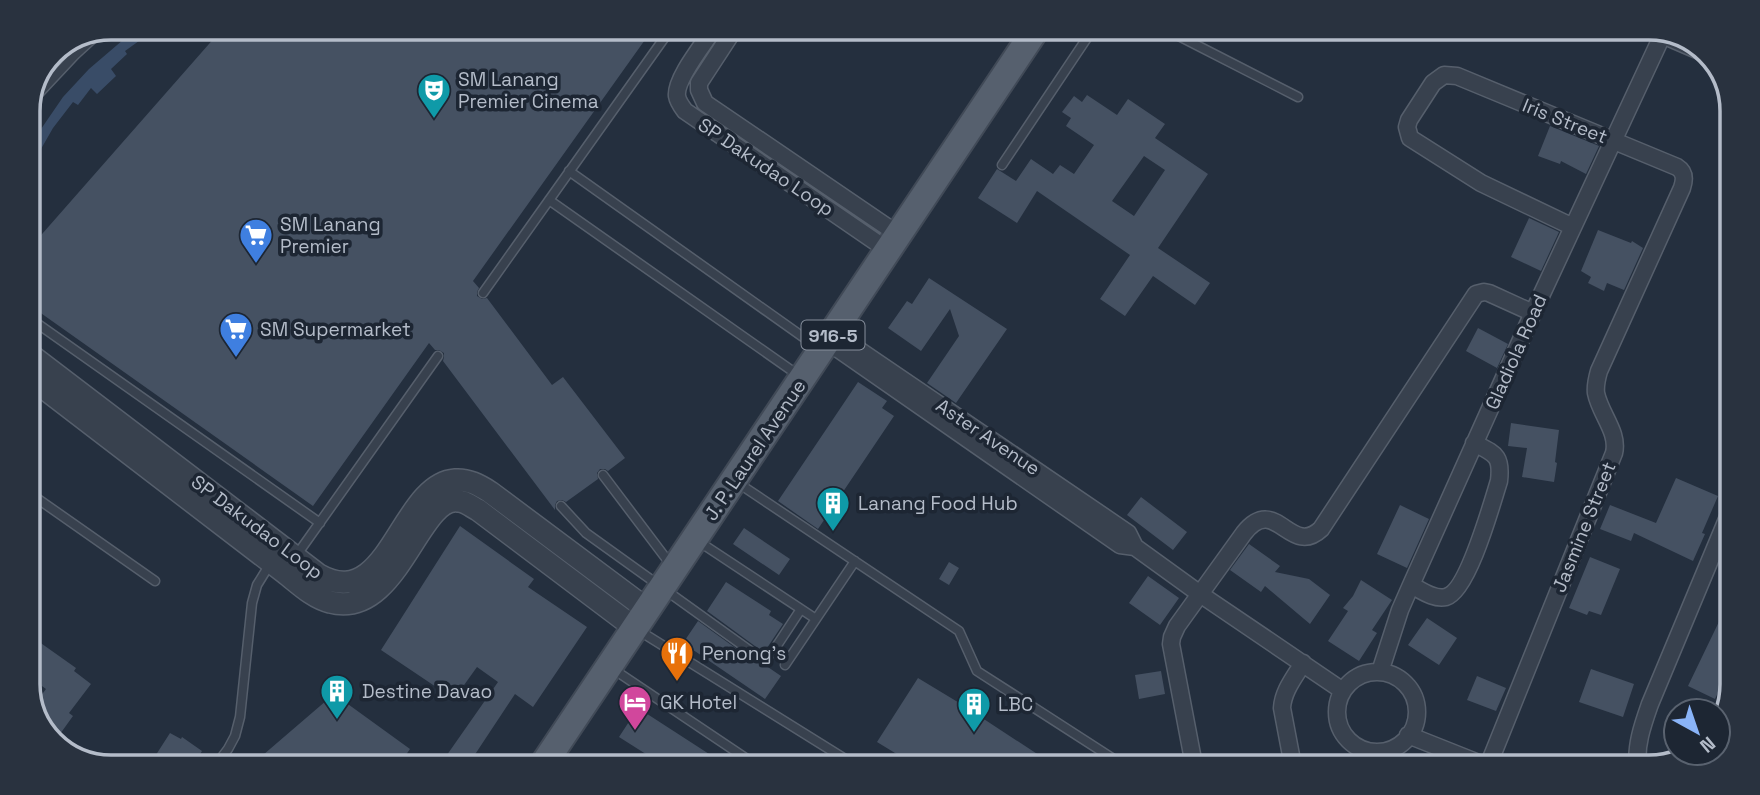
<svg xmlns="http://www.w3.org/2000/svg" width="1760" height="795" viewBox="0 0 1760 795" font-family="'Space Grotesk',sans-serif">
<rect width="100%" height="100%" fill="#242f3e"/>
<path fill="#394c67" d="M137,28H157L125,51L127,54L111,69L116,76L97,94L91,88L78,105L73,102L53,128L37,156L33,154L28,165V148L63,97L89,69Z"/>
<path fill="#455162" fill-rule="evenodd" d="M223,28L652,30L473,281L479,288L477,292V296L482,299L487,298L552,385L563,377L625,458L608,471L605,469H600L597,473L598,479L566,502L562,500L557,501L555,505V510L443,361L444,357V353L439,350H435L429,343L313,506L28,304V250Z
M1087,95L1117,115L1128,99L1165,124L1155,138L1208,174L1158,248L1210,283L1195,305L1153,276L1125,316L1100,299L1130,255L1037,191L1017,223L978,198L997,169L1016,181L1031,159L1053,174L1060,165L1074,174L1094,145L1066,126L1071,118L1062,112L1074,96L1082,102ZM1144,156L1165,170L1134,216L1112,201Z
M1550,126L1599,146L1586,174L1561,161L1560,164L1538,156Z
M1529,218L1559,232L1541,271L1511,257Z
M1598,230L1631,243L1632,241L1643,248L1624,290L1607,283L1604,291L1588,283L1591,277L1581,271Z
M929,278L1007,329L956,403L927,383L959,336L950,309L921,351L888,328L907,301L912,304Z
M1478,328L1508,344L1497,368L1466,351Z
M858,382L887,401L882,408L894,416L818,529L778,501Z
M1511,423L1559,430L1555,462L1557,463L1554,482L1522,477L1527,448L1508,446Z
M1676,478L1718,496L1702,533L1705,534L1693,561L1634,533L1631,541L1600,529L1610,505L1656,523Z
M1141,497L1187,532L1173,550L1127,515Z
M1400,505L1429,519L1407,568L1377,554Z
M460,526L534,579L528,587L587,627L533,707L515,694L470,762H442L498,682L477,667L454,699L381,650Z
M744,528L790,559L779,575L733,544Z
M1249,544L1280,566L1275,572L1309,579L1330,595L1310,624L1265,586L1261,592L1230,570Z
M1590,557L1620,569L1601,615L1589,611L1587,615L1569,608Z
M949,562L959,568L949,585L939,579Z
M1148,576L1179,598L1160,625L1129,603Z
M1361,580L1392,600L1372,630L1377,633L1359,661L1328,641L1348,611L1343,608L1353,596Z
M726,582L771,611L769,615L783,624L767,648L763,650L759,649L707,611Z
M1727,605L1726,676L1715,699L1688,686Z
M1427,618L1457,638L1439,665L1408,645Z
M698,621L752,660L762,663L781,676L765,699L683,643Z
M28,634L76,668L74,671L91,684L69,713L73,716L55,741L42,730L34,705L46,689L28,676Z
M1591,669L1634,684L1623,717L1579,702Z
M1161,671L1165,694L1139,699L1135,675Z
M1477,676L1506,688L1496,711L1467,700Z
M918,678L961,704L1054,765L913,764L877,742Z
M334,694L410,749L401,762L256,761Z
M638,708L723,763H660L619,737Z
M170,733L181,739L182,737L202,751L196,761H152Z"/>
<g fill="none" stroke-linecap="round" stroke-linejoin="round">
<defs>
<path id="service" d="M1171,32L1298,97
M29,104L75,55L98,34
M1002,165L1091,32
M569,171L817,347
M549,200L798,375
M483,293L670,30
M28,317L320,523
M603,475L671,565
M738,483L959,631L977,671L1123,765
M28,492L155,581
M561,506L586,533L756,655L764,657L772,653L801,609
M698,541L816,619
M296,556L438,356
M638,630L853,764
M785,665L855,561
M613,669L753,763
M219,761L228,749L235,736L240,717L252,603L257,585L270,564"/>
<path id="minor" d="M712,31C703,45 675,79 677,96C678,102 682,107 685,111L889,251
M733,31L699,83V90L705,103L899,235
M1660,34L1704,53
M834,333L1128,533L1135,547
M828,342L1120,545L1135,547L1200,594L1343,691
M1411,585C1421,590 1434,600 1446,597C1468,591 1492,503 1499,481C1502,455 1495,454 1474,443
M1380,672L1400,610L1411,585L1533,313L1662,36
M1337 712a40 40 0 1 1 80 0a40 40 0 1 1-80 0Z
M1408,735L1486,766
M1194,765L1171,644L1172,637L1177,626L1244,533C1276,493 1290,558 1321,529L1476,294L1484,292L1489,293L1533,313
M1293,766L1282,708C1283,691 1294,678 1303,663
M1488,766L1614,453C1619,432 1600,414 1596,393C1595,385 1597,378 1599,371L1682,188C1685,179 1685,172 1677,167L1457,76L1444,75L1433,83L1409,120L1407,127L1410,138L1481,183L1573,227
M1638,767C1635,746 1643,724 1650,704L1728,517"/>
<path id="tertiary" d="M28,353L319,575C389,614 400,484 455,480C468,479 479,485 490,492L648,610
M28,376L285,573C298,583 313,598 330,602C398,620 418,496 458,501C465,501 472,507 478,510L636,629"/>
<path id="primary" d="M545,762L1034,32"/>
</defs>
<use href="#service" stroke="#565f6c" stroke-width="11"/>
<use href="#minor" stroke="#565f6c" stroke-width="19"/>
<use href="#tertiary" stroke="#565f6c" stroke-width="24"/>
<use href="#primary" stroke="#414a57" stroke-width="30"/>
<use href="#service" stroke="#38414e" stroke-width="8"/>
<use href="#minor" stroke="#38414e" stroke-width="16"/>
<use href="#tertiary" stroke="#38414e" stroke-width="21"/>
<use href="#primary" stroke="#56606e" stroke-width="26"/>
</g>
<defs>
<symbol id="theatre-pin" viewBox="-11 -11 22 30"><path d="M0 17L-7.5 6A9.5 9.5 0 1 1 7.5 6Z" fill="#0f9aa8" stroke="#1d2633"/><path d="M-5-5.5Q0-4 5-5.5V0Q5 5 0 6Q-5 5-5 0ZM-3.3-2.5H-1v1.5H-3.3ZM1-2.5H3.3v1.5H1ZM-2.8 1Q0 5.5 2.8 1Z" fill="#fff"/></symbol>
<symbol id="supermarket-pin" viewBox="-11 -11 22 30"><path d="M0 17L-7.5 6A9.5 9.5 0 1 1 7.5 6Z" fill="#3f7fe0" stroke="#1d2633"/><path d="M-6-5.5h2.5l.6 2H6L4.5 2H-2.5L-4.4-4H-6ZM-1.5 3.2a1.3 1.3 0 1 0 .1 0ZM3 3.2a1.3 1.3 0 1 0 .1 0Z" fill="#fff"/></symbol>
<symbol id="building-pin" viewBox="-11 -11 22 30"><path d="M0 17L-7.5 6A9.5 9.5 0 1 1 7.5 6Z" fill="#0f9aa8" stroke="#1d2633"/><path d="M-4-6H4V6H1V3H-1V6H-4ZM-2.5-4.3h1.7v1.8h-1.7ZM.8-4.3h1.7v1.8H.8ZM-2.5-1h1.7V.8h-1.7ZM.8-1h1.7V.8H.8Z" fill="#fff"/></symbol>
<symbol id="restaurant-pin" viewBox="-11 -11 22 30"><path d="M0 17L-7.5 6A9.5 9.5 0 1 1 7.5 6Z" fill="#e8710a" stroke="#1d2633"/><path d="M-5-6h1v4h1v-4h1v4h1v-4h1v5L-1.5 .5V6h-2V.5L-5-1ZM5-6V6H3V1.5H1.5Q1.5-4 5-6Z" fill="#fff"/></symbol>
<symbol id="hotel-pin" viewBox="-11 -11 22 30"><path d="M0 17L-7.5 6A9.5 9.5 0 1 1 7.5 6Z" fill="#d1479c" stroke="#1d2633"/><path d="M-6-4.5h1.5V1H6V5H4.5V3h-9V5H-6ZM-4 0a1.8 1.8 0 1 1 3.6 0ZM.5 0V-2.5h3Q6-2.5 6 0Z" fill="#fff"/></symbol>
</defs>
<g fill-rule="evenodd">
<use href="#theatre-pin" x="415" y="71" width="38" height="52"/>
<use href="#supermarket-pin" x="237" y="216" width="38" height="52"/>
<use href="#supermarket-pin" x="217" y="310" width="38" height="52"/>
<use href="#building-pin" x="814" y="484" width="38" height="52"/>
<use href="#restaurant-pin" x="658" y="634" width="38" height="52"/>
<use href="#building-pin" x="318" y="672" width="38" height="52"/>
<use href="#hotel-pin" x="616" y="683" width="38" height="52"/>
<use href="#building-pin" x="955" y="685" width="38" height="52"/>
</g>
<g text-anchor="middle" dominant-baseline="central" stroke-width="7" stroke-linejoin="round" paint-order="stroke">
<rect fill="#1d2633" stroke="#878f9c" stroke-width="2" x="801.5" y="320.5" width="63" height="29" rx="5"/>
<g font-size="18" font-weight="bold" fill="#b4bcc9">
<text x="833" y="335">916-5</text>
</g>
<g font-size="19" fill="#b4bcc9" stroke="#1d2633" text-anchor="start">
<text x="458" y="79">SM Lanang<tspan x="458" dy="22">Premier Cinema</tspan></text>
<text x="280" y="224">SM Lanang<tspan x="280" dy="22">Premier</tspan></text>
<text x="260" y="329">SM Supermarket</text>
<text x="858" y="503">Lanang Food Hub</text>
<text x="702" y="653">Penong's</text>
<text x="362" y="691">Destine Davao</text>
<text x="660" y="702">GK Hotel</text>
<text x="998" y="704">LBC</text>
</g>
<g font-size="19" fill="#b4bcc9" stroke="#1d2633">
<text transform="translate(1565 121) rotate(22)">Iris Street</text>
<text transform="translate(766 167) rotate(34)">SP Dakudao Loop</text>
<text transform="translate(1516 352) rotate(-66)">Gladiola Road</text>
<text transform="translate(988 437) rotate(34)">Aster Avenue</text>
<text transform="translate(755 450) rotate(-56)">J. P. Laurel Avenue</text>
<text transform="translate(257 527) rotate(37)">SP Dakudao Loop</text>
<text transform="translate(1584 527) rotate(-68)">Jasmine Street</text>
</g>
</g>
<path d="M0 0H1760V795H0ZM111 40H1649A71 71 0 0 1 1720 111V684A71 71 0 0 1 1649 755H111A71 71 0 0 1 40 684V111A71 71 0 0 1 111 40Z" fill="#29323f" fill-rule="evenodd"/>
<path fill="none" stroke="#b4bcc9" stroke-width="3.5" d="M111 40H1649A71 71 0 0 1 1720 111V684A71 71 0 0 1 1649 755H111A71 71 0 0 1 40 684V111A71 71 0 0 1 111 40Z"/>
<g transform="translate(1697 732) rotate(140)"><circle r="33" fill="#1d2633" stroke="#59626f" stroke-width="2"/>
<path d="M0-5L12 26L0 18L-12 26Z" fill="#8ab4f8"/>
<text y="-10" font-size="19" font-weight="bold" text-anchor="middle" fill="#b4bcc9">N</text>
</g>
</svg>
